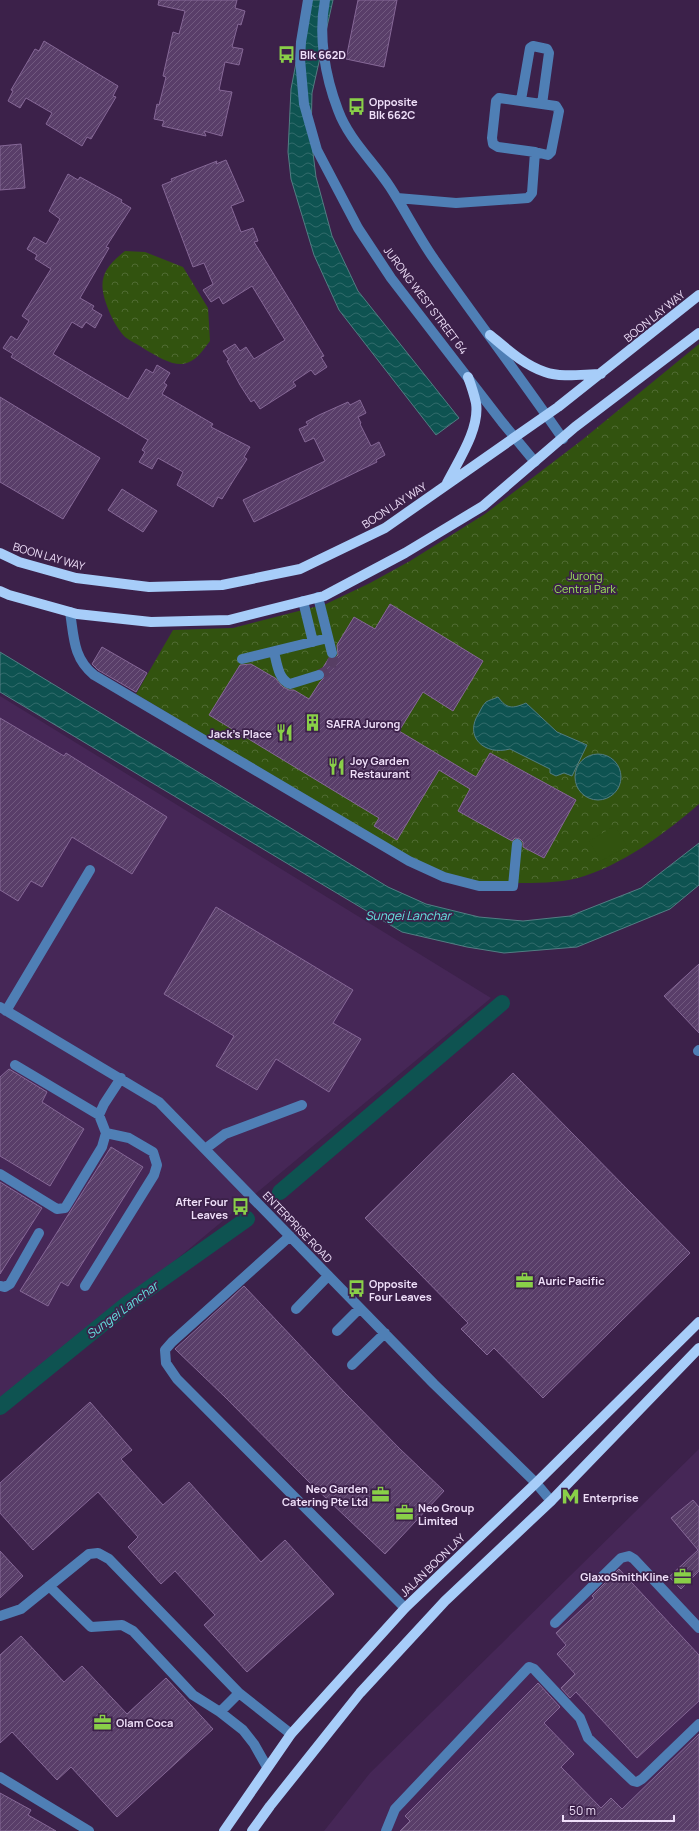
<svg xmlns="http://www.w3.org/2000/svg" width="699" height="1831" viewBox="0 0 699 1831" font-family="Manrope,sans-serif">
<defs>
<pattern id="park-crowns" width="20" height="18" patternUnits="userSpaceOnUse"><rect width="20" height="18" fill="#32530f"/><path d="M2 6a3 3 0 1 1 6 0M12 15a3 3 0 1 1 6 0" fill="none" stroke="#506b33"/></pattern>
<pattern id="water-waves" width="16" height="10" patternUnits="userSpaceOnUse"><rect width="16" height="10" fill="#0e5351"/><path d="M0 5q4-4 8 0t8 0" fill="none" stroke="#316b6b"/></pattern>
<pattern id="building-hatch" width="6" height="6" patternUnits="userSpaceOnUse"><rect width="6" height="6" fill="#593e69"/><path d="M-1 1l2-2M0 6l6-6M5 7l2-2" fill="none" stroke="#71597f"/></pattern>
</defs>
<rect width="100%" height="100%" fill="#3c214a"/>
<path fill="#462757" d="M0,696L491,998L0,1406Z
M699,1449V1831H324L370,1773Z"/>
<path fill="url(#park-crowns)" d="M125,251L145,252L183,267L208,308L210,341C203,350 196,362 183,364C170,365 157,356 146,350C139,345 132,342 125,337C119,331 112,319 109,311C97,282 101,270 125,251Z
M699,344V804C666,833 621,866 578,878C558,883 535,883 515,883C503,883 489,884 478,882C454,877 432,868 410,858L136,694L173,630L233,628L326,604L370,583L410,561L485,514L582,440Z"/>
<path fill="#32530f" d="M615,826L627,846L601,861L589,841Z"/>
<path fill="url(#water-waves)" stroke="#527d83" d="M308,0H333L312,93L311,137L316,177L332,236L358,291L459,418L436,435L339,310L314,255L291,179L288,152L291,89Z
M0,652L388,887L426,904L479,917L523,921L570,916L641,888L699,843V885L670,909L577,947L504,953L467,947L402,932L0,692Z
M498,697C507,709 512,709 526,703L557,732L587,745L572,776L564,773L556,776L550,773V769L510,749C485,756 463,737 479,713C481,709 483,705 486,702C489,700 494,699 498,697Z
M575 777a23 23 0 1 1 46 0a23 23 0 1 1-46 0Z"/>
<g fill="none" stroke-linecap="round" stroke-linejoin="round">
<path stroke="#0e5351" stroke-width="16" d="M280,1192L502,1003
M0,1407L127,1304L247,1219"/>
</g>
<path fill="url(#building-hatch)" stroke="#866897" d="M159,0H237L235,8L245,11L241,25L238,24L232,47L243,49L239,65L225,62L219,90L232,92L222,136L204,131L206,136L162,126L164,121L154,119L157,104L159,105L166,77L163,76L173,32L179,34L185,11L158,5Z
M358,0H397L384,67L346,59Z
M44,41L118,86L113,96L116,97L91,139L87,137L82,146L46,124L52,113L26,98L20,108L8,101L13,91L11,90L35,49L39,51Z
M21,144L25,188L0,190V146Z
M226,160L244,201L231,206L241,232L253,228L258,241L254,242L324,356L321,357L327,367L315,375L311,370L293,382L296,386L260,409L254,400L251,402L240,385L227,361L229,360L223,351L235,344L240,351L246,347L254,359L285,340L252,286L223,304L219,297L211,302L203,290L213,284L204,263L193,267L162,185L172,181L171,179L217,161L216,164Z
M68,174L78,180L80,177L122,200L121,202L131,208L106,247L109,248L80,298L94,306L92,309L102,315L95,328L86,322L82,328L72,322L53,354L128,399L146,369L153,373L157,365L170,373L164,383L167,385L162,394L213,424L211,427L250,447L244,457L247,459L233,481L222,499L218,497L213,507L177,485L183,472L158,458L152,469L139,462L145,452L142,450L148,440L11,357L13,354L3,348L11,336L17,340L29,321L22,316L51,269L35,259L37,255L27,249L34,237L46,244L60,219L49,211Z
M0,397L100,458L63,519L0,482Z
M360,400L366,413L358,417L361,423L360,424L371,446L379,442L385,455L376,460L377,462L254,522L243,500L325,461L314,438L305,442L299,429L308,425L306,422L319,415L348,402L350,405Z
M122,489L157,511L143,532L108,510Z
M390,604L483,661L453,711L423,692L399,731L476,777L490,753L576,800L544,858L523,847V842L520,839L515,838L512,841L458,811L470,789L439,770L397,840L374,826L379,818L209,715L240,665L251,664L275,678L283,687L289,690H294L309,699L320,682L325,677V673L322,669L329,658L334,659L338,655L337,645L354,617L375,629Z
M102,647L147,673L136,692L98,670L92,664Z
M0,718L64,756L66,753L167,817L132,874L72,837L42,887L31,881L18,901L0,890Z
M216,907L353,990L333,1023L361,1039L329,1092L276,1059L257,1090L216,1066L234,1036L164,994Z
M699,964V1033L664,996Z
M9,1069L47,1092L42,1102L84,1129L50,1186L0,1156V1077Z
M513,1073L690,1253L543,1398L494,1348L487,1355L461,1329L468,1323L365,1218Z
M111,1147L143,1167L68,1286L61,1282L48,1306L20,1291Z
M0,1182L42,1208L0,1274Z
M244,1286L345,1393L400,1449L444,1491L385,1554L309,1482L225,1397L175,1349Z
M90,1402L132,1450L121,1459L163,1505L189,1482L261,1562L285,1540L334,1594L247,1672L204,1625L215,1615L175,1571L161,1584L128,1547L138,1537L98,1492L33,1550L0,1513V1483Z
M693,1500L699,1507V1571L681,1589L669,1577L698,1550L671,1518Z
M0,1551L23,1576L0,1598Z
M619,1569L699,1655V1701L637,1758L576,1692L570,1698L561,1688L575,1674L557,1654L566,1645L556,1633L594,1598L592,1596Z
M21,1636L64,1682L82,1666L127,1714L166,1678L213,1729L117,1817L71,1767L57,1780L12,1732L0,1743V1655Z
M538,1683L560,1707L544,1723L574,1754L561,1767L601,1808L611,1798L622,1809L699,1734V1831H400L410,1821L405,1816Z
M0,1793L31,1810L28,1815L56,1831H0Z"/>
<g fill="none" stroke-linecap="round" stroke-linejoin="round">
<path stroke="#573e64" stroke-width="10" stroke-dasharray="10 5" stroke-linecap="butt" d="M319,675L330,669L333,659L332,653"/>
<path stroke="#4f7fb5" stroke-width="10" d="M308,0L301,42L300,59L304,104L317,150L358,228L391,278L502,422L535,462
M325,0C318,36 325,76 338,110C349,140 373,161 390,187C405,210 418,236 434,259C476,319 521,378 563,439
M521,100L530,48L533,46L547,49L549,53L542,104
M397,198L456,203L528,198L532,193L535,152L548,155L551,152L559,111L556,106L499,98L496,101L492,138L493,144L498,147L535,152
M318,597L332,653
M303,601L313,642
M70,612C74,637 73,658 94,675L409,861L444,877L479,886H513L517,844
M274,652C277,663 278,679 290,684L319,675
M242,659L328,638
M0,1007L159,1102L434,1384L536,1483L551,1501
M6,1011L90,870
M698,1051L699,1050
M15,1065L99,1115
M205,1149L225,1134L302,1105
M0,1174L57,1209L65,1208L102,1147L106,1133L99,1115L104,1104L121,1078
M290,1236L172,1342L165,1350L166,1363L177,1379L405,1608
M0,1286L5,1287L10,1284L39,1233
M85,1286L154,1175L157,1165L153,1152L129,1138L106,1133
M296,1309L328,1276
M337,1331L360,1308
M352,1365L385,1333
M49,1586L91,1627L122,1625L133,1631L193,1695L220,1712L243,1730L254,1744L267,1767
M0,1616L21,1609L89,1554L98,1553L109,1559L239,1693L291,1734
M555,1623L621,1558L629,1556L634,1559L699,1628
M220,1712L239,1693
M0,1777L89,1831
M386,1831L395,1809L529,1667L534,1669L580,1718L588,1738L633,1781L637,1782L642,1779L699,1724"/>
<path stroke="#a7cdf9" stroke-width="10" d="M490,335C507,349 524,365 545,372C562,378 584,374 601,374
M447,483C458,461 480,429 476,403C474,394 471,385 468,377
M0,553L19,562L76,578L149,587L222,585L300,569L385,528L558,407L699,295
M0,591L9,595L77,614L151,622L229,620L324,596L405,553L483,506L575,427L699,333
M224,1831L291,1734L405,1608L536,1483L699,1322
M252,1831L270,1806L360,1693L445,1601L551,1501L699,1348"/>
</g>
<defs>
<symbol id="bus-bare" viewBox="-9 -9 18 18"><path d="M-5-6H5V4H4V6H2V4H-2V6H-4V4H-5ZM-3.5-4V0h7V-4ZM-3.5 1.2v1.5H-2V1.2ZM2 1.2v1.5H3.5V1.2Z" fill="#89cf48" stroke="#3c214a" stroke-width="2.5" paint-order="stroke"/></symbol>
<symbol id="building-bare" viewBox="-9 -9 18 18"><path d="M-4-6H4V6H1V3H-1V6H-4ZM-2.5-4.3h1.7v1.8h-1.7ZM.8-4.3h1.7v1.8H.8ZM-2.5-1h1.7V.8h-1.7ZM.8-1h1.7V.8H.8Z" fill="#89cf48" stroke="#3c214a" stroke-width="2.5" paint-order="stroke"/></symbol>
<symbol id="restaurant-bare" viewBox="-9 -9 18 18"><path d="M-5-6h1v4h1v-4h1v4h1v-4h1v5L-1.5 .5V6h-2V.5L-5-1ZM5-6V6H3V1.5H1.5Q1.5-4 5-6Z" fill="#89cf48" stroke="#3c214a" stroke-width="2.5" paint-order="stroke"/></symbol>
<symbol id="office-bare" viewBox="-9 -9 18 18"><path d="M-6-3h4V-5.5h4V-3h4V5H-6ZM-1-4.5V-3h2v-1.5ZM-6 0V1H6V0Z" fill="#89cf48" stroke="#3c214a" stroke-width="2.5" paint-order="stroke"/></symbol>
<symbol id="metro-bare" viewBox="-9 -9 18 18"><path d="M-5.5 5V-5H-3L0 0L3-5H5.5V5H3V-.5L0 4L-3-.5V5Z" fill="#89cf48" stroke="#3c214a" stroke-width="2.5" paint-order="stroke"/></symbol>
</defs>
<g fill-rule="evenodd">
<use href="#bus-bare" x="274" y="42" width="25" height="25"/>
<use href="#bus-bare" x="344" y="94" width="25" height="25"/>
<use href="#building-bare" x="300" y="710" width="25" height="25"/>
<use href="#restaurant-bare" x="272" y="720" width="25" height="25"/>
<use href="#restaurant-bare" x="324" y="754" width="25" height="25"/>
<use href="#bus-bare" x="228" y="1194" width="25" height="25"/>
<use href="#office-bare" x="512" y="1268" width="25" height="25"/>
<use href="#bus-bare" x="344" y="1276" width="25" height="25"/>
<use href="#office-bare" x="368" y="1482" width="25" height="25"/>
<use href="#metro-bare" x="558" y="1484" width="25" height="25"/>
<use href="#office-bare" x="392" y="1500" width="25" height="25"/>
<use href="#office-bare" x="670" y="1564" width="25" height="25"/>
<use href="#office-bare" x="90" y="1710" width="25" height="25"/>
</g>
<g text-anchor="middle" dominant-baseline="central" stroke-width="3.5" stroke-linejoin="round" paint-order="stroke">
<g font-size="11" font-weight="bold" fill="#efdff9" stroke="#3c214a" text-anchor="start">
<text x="300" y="54">Blk 662D</text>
<text x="369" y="101">Opposite<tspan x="369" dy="13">Blk 662C</tspan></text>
<text x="326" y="723">SAFRA Jurong</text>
<text x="272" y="733" text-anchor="end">Jack's Place</text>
<text x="350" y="760">Joy Garden<tspan x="350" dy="13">Restaurant</tspan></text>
<text x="228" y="1201" text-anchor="end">After Four<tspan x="228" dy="13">Leaves</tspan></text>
<text x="538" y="1280">Auric Pacific</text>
<text x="369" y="1283">Opposite<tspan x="369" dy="13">Four Leaves</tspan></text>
<text x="368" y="1488" text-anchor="end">Neo Garden<tspan x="368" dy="13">Catering Pte Ltd</tspan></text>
<text x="583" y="1497">Enterprise</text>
<text x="418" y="1507">Neo Group<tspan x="418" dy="13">Limited</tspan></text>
<text x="669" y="1576" text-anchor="end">GlaxoSmithKline</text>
<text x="116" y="1722">Olam Coca</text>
</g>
<g font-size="11" fill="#efdff9" stroke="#3c214a">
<text transform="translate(426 300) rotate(53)">JURONG WEST STREET 64</text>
<text transform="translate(654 316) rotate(-39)">BOON LAY WAY</text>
<text transform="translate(394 505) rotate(-33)">BOON LAY WAY</text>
<text transform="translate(49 556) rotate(16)">BOON LAY WAY</text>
<text transform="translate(298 1227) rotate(46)">ENTERPRISE ROAD</text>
<text transform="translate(432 1565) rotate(-44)">JALAN BOON LAY</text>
</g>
<g font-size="11" fill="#9de759" stroke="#3c214a">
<text x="585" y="575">Jurong<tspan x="585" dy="13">Central Park</tspan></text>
</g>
<g font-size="12" font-style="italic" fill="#63e4e0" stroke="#3c214a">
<text x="408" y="915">Sungei Lanchar</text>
<text transform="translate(122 1310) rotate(-37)">Sungei Lanchar</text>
</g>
</g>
<path d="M563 1815v6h111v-6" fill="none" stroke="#efdff9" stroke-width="2"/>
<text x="569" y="1815" font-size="12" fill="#efdff9" stroke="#3c214a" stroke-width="3" paint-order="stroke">50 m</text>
</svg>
